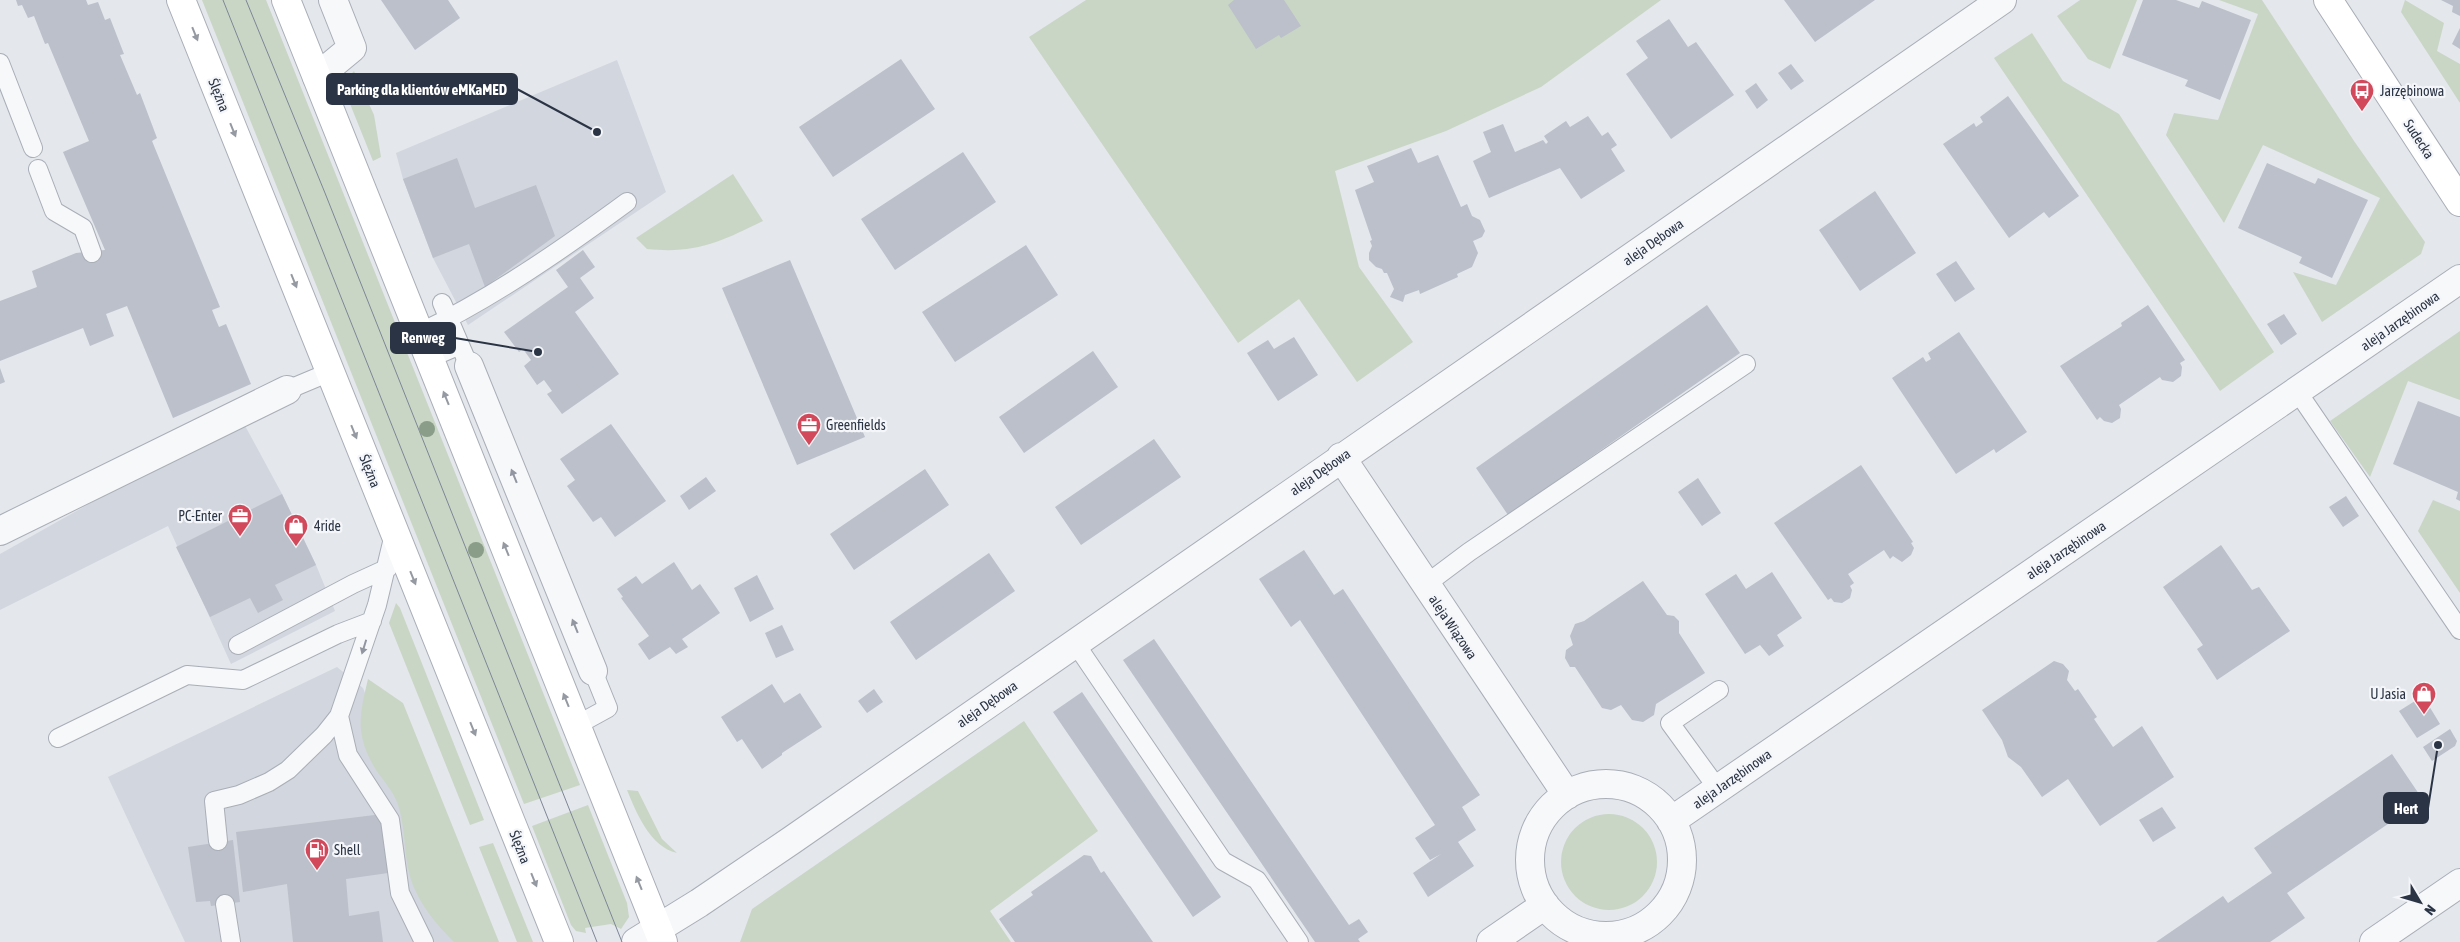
<svg xmlns="http://www.w3.org/2000/svg" width="2460" height="942" viewBox="0 0 2460 942" font-family="'Asap Condensed',sans-serif">
<rect width="100%" height="100%" fill="#e4e7ec"/>
<path fill="#d2d6de" d="M617,60L666,192L468,325L433,258L403,179L396,153Z
M243,422L282,494L316,565L335,611L231,664L168,526L0,610V554L128,482Z
M337,667L363,688L463,942H185L108,777Z"/>
<path fill="#c9d6c5" d="M202,0H266L580,785L524,804Z
M1086,0H1661L1541,87L1446,131L1335,171L1359,267L1413,342L1357,382L1299,299L1238,343L1029,37Z
M2080,0H2137L2110,69L2088,59L2057,16Z
M2219,0H2262L2354,141L2425,242L2421,254L2322,322L2293,272L2336,285L2380,198L2263,145L2224,223L2166,135L2174,113L2218,120L2258,14Z
M2405,0L2444,23L2437,51L2460,64V103L2401,12Z
M2032,33L2063,81L2119,114L2274,352L2220,391L1994,58Z
M354,71L374,115L381,157L373,161L342,84Z
M733,174L763,221C720,242 696,254 647,249L636,238Z
M2460,331V400L2408,381L2370,477L2330,421Z
M2433,500L2460,511V593L2418,531Z
M396,603L400,608L484,820L470,825L389,623Z
M368,679L403,703L499,942H454C432,920 411,894 407,862C404,842 404,820 397,802C392,790 383,780 376,770C355,735 359,717 368,679Z
M1024,721L1098,831L990,911L1011,942H740L752,909Z
M627,790L638,791L662,839L677,853C650,847 636,812 627,790Z
M588,805L627,903L629,917L621,929L611,924L585,928L586,933L576,931L571,925L532,826Z
M1561 862a48 48 0 1 1 96 0a48 48 0 1 1-96 0Z
M493,843L533,942H517L479,847Z"/>
<path fill="#bbc0ca" d="M16,0H86L88,5L98,2L105,20L110,18L124,54L120,55L137,95L140,93L157,138L152,141L220,307L212,310L216,320L219,327L226,324L251,384L173,418L127,306L106,314L114,336L90,346L83,328L0,361V301L37,287L32,271L76,253L105,250L63,152L89,141L48,43L45,44L34,16L28,18L22,5L18,6Z
M381,0H448L460,18L415,50Z
M1234,0H1284L1301,26L1281,38L1279,35L1256,49L1228,5Z
M1784,0H1875L1815,42Z
M2143,0H2176L2199,8L2202,1L2251,20L2220,100L2185,86L2188,80L2122,55Z
M2441,0H2460V16L2452,12L2453,6Z
M1669,19L1688,47L1696,42L1734,95L1671,139L1626,74L1648,58L1636,41Z
M2460,28V49L2452,44Z
M901,59L935,109L833,177L799,127Z
M1791,64L1804,81L1791,90L1778,73Z
M1756,83L1768,100L1757,109L1745,91Z
M2008,96L2079,196L2049,218L2044,212L2009,238L1943,144L1974,123L1976,127L1983,122L1980,117Z
M1588,116L1602,136L1608,132L1617,145L1611,149L1625,171L1581,199L1560,168L1489,198L1473,161L1491,152L1483,132L1503,124L1515,152L1543,140L1546,144L1548,142L1544,136L1563,123L1566,121L1570,127Z
M1411,148L1418,163L1438,155L1461,207L1467,204L1472,216L1480,220L1485,231L1482,237L1473,241L1478,253L1472,267L1457,274L1458,277L1420,294L1419,290L1405,295L1403,302L1390,297L1394,289L1387,273H1384L1382,269L1376,267L1369,260V253L1372,246L1370,241L1372,240L1355,190L1374,182L1367,166Z
M963,152L996,202L895,270L861,219Z
M457,158L475,208L536,185L555,236L485,287L469,244L433,258L403,179Z
M2267,163L2315,184L2318,178L2368,200L2332,278L2299,263L2302,257L2238,228Z
M1875,191L1916,253L1860,291L1819,230Z
M1026,245L1058,295L955,362L922,312Z
M583,250L595,267L580,278L594,298L575,312L619,374L562,414L547,394L552,391L544,380L537,385L524,366L531,360L523,349L519,352L504,332L568,287L556,270Z
M790,260L865,437L797,465L722,288Z
M1956,261L1975,289L1955,302L1936,274Z
M1707,305L1740,353L1508,515L1476,468Z
M2148,305L2185,360L2180,363L2182,367L2181,376L2173,382L2162,380L2160,377L2119,405L2121,409L2120,418L2112,423L2104,421L2100,417L2097,420L2060,366L2122,326L2121,323Z
M2284,314L2297,334L2281,345L2267,324Z
M1959,332L2027,432L1996,453L1994,449L1956,474L1892,378L1923,357L1926,362L1931,359L1928,353Z
M1294,337L1318,375L1278,401L1247,353L1268,340L1274,349Z
M1093,351L1118,387L1024,453L999,417Z
M0,368L5,382L0,384Z
M2418,401L2460,417V501L2456,499L2458,492L2393,464Z
M611,424L666,501L615,537L601,517L593,522L567,486L575,480L560,459Z
M1154,439L1181,477L1081,545L1055,507Z
M1861,465L1913,542L1911,543L1914,548L1911,555L1902,562L1893,556L1890,559L1884,550L1848,574L1854,583L1850,586L1852,590L1850,598L1842,603L1834,602L1831,598L1828,600L1774,523Z
M925,469L949,505L854,570L830,534Z
M706,477L716,491L689,510L680,496Z
M1698,478L1721,513L1702,526L1678,492Z
M282,494L316,565L275,585L283,600L258,613L250,598L210,617L176,547Z
M2346,496L2359,516L2343,527L2329,507Z
M2221,545L2252,590L2259,587L2290,631L2217,680L2197,649L2203,645L2163,587Z
M1304,550L1334,595L1343,589L1480,795L1462,807L1476,830L1458,842L1474,866L1428,897L1413,873L1441,854L1430,860L1415,838L1435,825L1300,620L1291,627L1259,579Z
M989,553L1015,591L916,660L890,622Z
M674,562L692,590L700,584L720,613L682,639L688,647L676,654L670,647L649,660L638,644L649,636L621,598L623,597L617,589L636,576L642,584Z
M1772,572L1802,618L1777,635L1784,646L1769,656L1760,645L1745,654L1705,594L1736,574L1746,589Z
M757,575L774,609L750,622L734,588Z
M1643,581L1667,615L1674,616L1679,621V633L1705,673L1656,704L1654,715L1643,722L1632,720L1621,705L1611,710L1602,708L1575,667H1570L1565,658L1566,650L1573,645L1570,636L1575,624L1584,621Z
M782,625L794,650L776,658L765,633Z
M1154,639L1349,925L1359,919L1368,932L1358,939L1360,942H1315L1123,660Z
M2054,661L2063,664L2069,671L2067,680L2075,691L2078,689L2097,717L2094,719L2113,747L2142,726L2174,777L2100,826L2068,779L2042,797L2021,767L2008,757L2002,740L1982,710Z
M772,684L784,703L800,693L822,727L782,753V755L762,769L742,739L737,742L721,717Z
M874,689L883,702L867,713L858,701Z
M1082,692L1221,897L1193,917L1053,712Z
M2423,696L2440,724L2417,738L2399,711Z
M2450,729L2457,741L2455,746L2432,761L2423,747Z
M2392,754L2423,800L2287,893L2305,918L2270,942H2156L2223,896L2228,903L2272,873L2254,848Z
M2162,807L2176,828L2153,842L2139,820Z
M383,814L388,873L346,879L349,916L379,911L383,942H293L287,884L243,892L236,832Z
M233,840L240,902L211,906L210,901L196,902L188,847Z
M1084,855L1091,856L1101,873L1104,871L1153,942H1015L999,919L1033,895L1031,892Z"/>
<g fill="none" stroke-linecap="round" stroke-linejoin="round">
<defs>
<path id="lane" d="M0,63L33,148
M38,169L54,211L83,228L92,253
M442,303L469,366
M419,333C491,299 563,249 627,202
M430,358L460,345
M287,390L330,372
M2297,391L2460,630
M1425,585L1469,552L1746,364
M1075,643L1223,861L1257,880L1299,942
M238,645L353,584L388,568
M339,716L348,755L390,820L400,893L424,942
M577,725L608,708L593,671
M58,738L187,675L243,680L338,634L372,621
M1718,789L1670,723L1719,690
M218,841L214,801L239,795L269,782L288,770L324,735L339,716L377,605L394,534
M225,904L231,942"/>
<path id="street" d="M317,77L352,48L333,0
M469,366L593,671
M1341,457L1567,795
M0,531L287,390
M1530 860a76 76 0 1 1 152 0a76 76 0 1 1-152 0Z
M1671,821L2460,279
M636,942L699,903L792,840L2002,0
M1491,942L1545,905
M2374,942L2460,883"/>
<path id="secondary" d="M181,0L559,942
M286,0L663,942
M2328,0L2460,202"/>
</defs>
<use href="#lane" stroke="#a9aeb7" stroke-width="20"/>
<use href="#street" stroke="#a9aeb7" stroke-width="30"/>
<use href="#secondary" stroke="#a9aeb7" stroke-width="30"/>
<use href="#lane" stroke="#f7f8fa" stroke-width="18"/>
<use href="#street" stroke="#f7f8fa" stroke-width="28"/>
<use href="#secondary" stroke="#fff" stroke-width="28"/>
<path stroke="#7d8696" stroke-width="1" d="M223,0L597,942
M246,0L325,193L622,942"/>
</g>
<g fill="#899d89">
<circle cx="427" cy="429" r="8"/>
<circle cx="476" cy="550" r="8"/>
</g>
<defs><path id="oneway-solid" d="M-6-.8H1V-3.2L6.5 0L1 3.2V.8H-6Z" transform="scale(1.25)"/></defs>
<g fill="#959aa2">
<use href="#oneway-solid" transform="translate(195 34) rotate(68)"/>
<use href="#oneway-solid" transform="translate(233 130) rotate(68)"/>
<use href="#oneway-solid" transform="translate(294 281) rotate(68)"/>
<use href="#oneway-solid" transform="translate(446 398) rotate(-112)"/>
<use href="#oneway-solid" transform="translate(354 432) rotate(68)"/>
<use href="#oneway-solid" transform="translate(506 549) rotate(-112)"/>
<use href="#oneway-solid" transform="translate(413 578) rotate(68)"/>
<use href="#oneway-solid" transform="translate(566 700) rotate(-112)"/>
<use href="#oneway-solid" transform="translate(473 729) rotate(68)"/>
<use href="#oneway-solid" transform="translate(534 880) rotate(68)"/>
<use href="#oneway-solid" transform="translate(639 883) rotate(-112)"/>
</g>
<g fill="#9196a0">
<use href="#oneway-solid" transform="translate(514 476) rotate(-112)"/>
<use href="#oneway-solid" transform="translate(575 626) rotate(-112)"/>
<use href="#oneway-solid" transform="translate(364 647) rotate(107)"/>
</g>
<defs>
<symbol id="bus-pin" viewBox="-11 -11 22 30"><path d="M0 17L-7.5 6A9.5 9.5 0 1 1 7.5 6Z" fill="#d1495b" stroke="#f4f6f9"/><path d="M-5-6H5V4H4V6H2V4H-2V6H-4V4H-5ZM-3.5-4V0h7V-4ZM-3.5 1.2v1.5H-2V1.2ZM2 1.2v1.5H3.5V1.2Z" fill="#fff"/></symbol>
<symbol id="office-pin" viewBox="-11 -11 22 30"><path d="M0 17L-7.5 6A9.5 9.5 0 1 1 7.5 6Z" fill="#d1495b" stroke="#f4f6f9"/><path d="M-6-3h4V-5.5h4V-3h4V5H-6ZM-1-4.5V-3h2v-1.5ZM-6 0V1H6V0Z" fill="#fff"/></symbol>
<symbol id="shop-pin" viewBox="-11 -11 22 30"><path d="M0 17L-7.5 6A9.5 9.5 0 1 1 7.5 6Z" fill="#d1495b" stroke="#f4f6f9"/><path d="M-5-2.5h2.3a2.7 3.5 0 0 1 5.4 0H5L5.5 6h-11ZM-1.5-2.5h3a1.5 2.3 0 0 0-3 0Z" fill="#fff"/></symbol>
<symbol id="fuel-pin" viewBox="-11 -11 22 30"><path d="M0 17L-7.5 6A9.5 9.5 0 1 1 7.5 6Z" fill="#d1495b" stroke="#f4f6f9"/><path d="M-5.5-6h7V0h2V4h1.3V-2.5L3-4.5l.8-.8L6-3V5H2.5V1h-1V6h-7ZM-4.2-4.7v3.2H.2V-4.7Z" fill="#fff"/></symbol>
</defs>
<g fill-rule="evenodd">
<use href="#bus-pin" x="2348" y="77" width="28" height="38"/>
<use href="#office-pin" x="795" y="411" width="28" height="38"/>
<use href="#office-pin" x="226" y="502" width="28" height="38"/>
<use href="#shop-pin" x="282" y="512" width="28" height="38"/>
<use href="#shop-pin" x="2410" y="680" width="28" height="38"/>
<use href="#fuel-pin" x="303" y="836" width="28" height="38"/>
</g>
<g text-anchor="middle" dominant-baseline="central" stroke-width="4.5" stroke-linejoin="round" paint-order="stroke">
<g font-size="14" fill="#2b3445" stroke="#f4f6f9" text-anchor="start">
<text x="2380" y="91">Jarzębinowa</text>
<text x="826" y="425">Greenfields</text>
<text x="222" y="516" text-anchor="end">PC-Enter</text>
<text x="314" y="526">4ride</text>
<text x="2406" y="694" text-anchor="end">U Jasia</text>
<text x="334" y="850">Shell</text>
</g>
<g font-size="14" fill="#2b3445" stroke="#f4f6f9">
<text transform="translate(219 95) rotate(68)">Ślężna</text>
<text transform="translate(2419 139) rotate(57)">Sudecka</text>
<text transform="translate(1653 242) rotate(-35)">aleja Dębowa</text>
<text transform="translate(2400 321) rotate(-35)">aleja Jarzębinowa</text>
<text transform="translate(370 471) rotate(68)">Ślężna</text>
<text transform="translate(1320 472) rotate(-35)">aleja Dębowa</text>
<text transform="translate(2066 550) rotate(-34)">aleja Jarzębinowa</text>
<text transform="translate(1453 627) rotate(56)">aleja Wiązowa</text>
<text transform="translate(987 704) rotate(-35)">aleja Dębowa</text>
<text transform="translate(1732 779) rotate(-35)">aleja Jarzębinowa</text>
<text transform="translate(520 847) rotate(68)">Ślężna</text>
</g>
</g>
<path fill="none" stroke="#2b3445" stroke-width="2" d="M597 132L517 89M538 352L455 338M2438 745L2428 808"/>
<g fill="#2b3445" stroke="#f4f6f9" stroke-width="2">
<circle cx="597" cy="132" r="5"/>
<circle cx="538" cy="352" r="5"/>
<circle cx="2438" cy="745" r="5"/>
</g>
<g fill="#2b3445" stroke="#2b3445" stroke-width="2">
<rect x="327" y="74" width="190" height="30" rx="5"/>
<rect x="391" y="323" width="64" height="30" rx="5"/>
<rect x="2384" y="793" width="44" height="30" rx="5"/>
</g>
<g font-size="15" text-anchor="middle" font-weight="bold" fill="#fff">
<text x="422" y="95">Parking dla klientów eMKaMED</text>
<text x="423" y="343">Renweg</text>
<text x="2406" y="814">Hert</text>
</g>
<g transform="translate(2420 902) rotate(128)" stroke="#f4f6f9" stroke-width="4" paint-order="stroke">
<path d="M0-4L9 19L0 12L-9 19Z" fill="#2b3445"/>
<text y="-8" font-size="14" font-weight="bold" text-anchor="middle" fill="#2b3445">N</text>
</g>
</svg>
